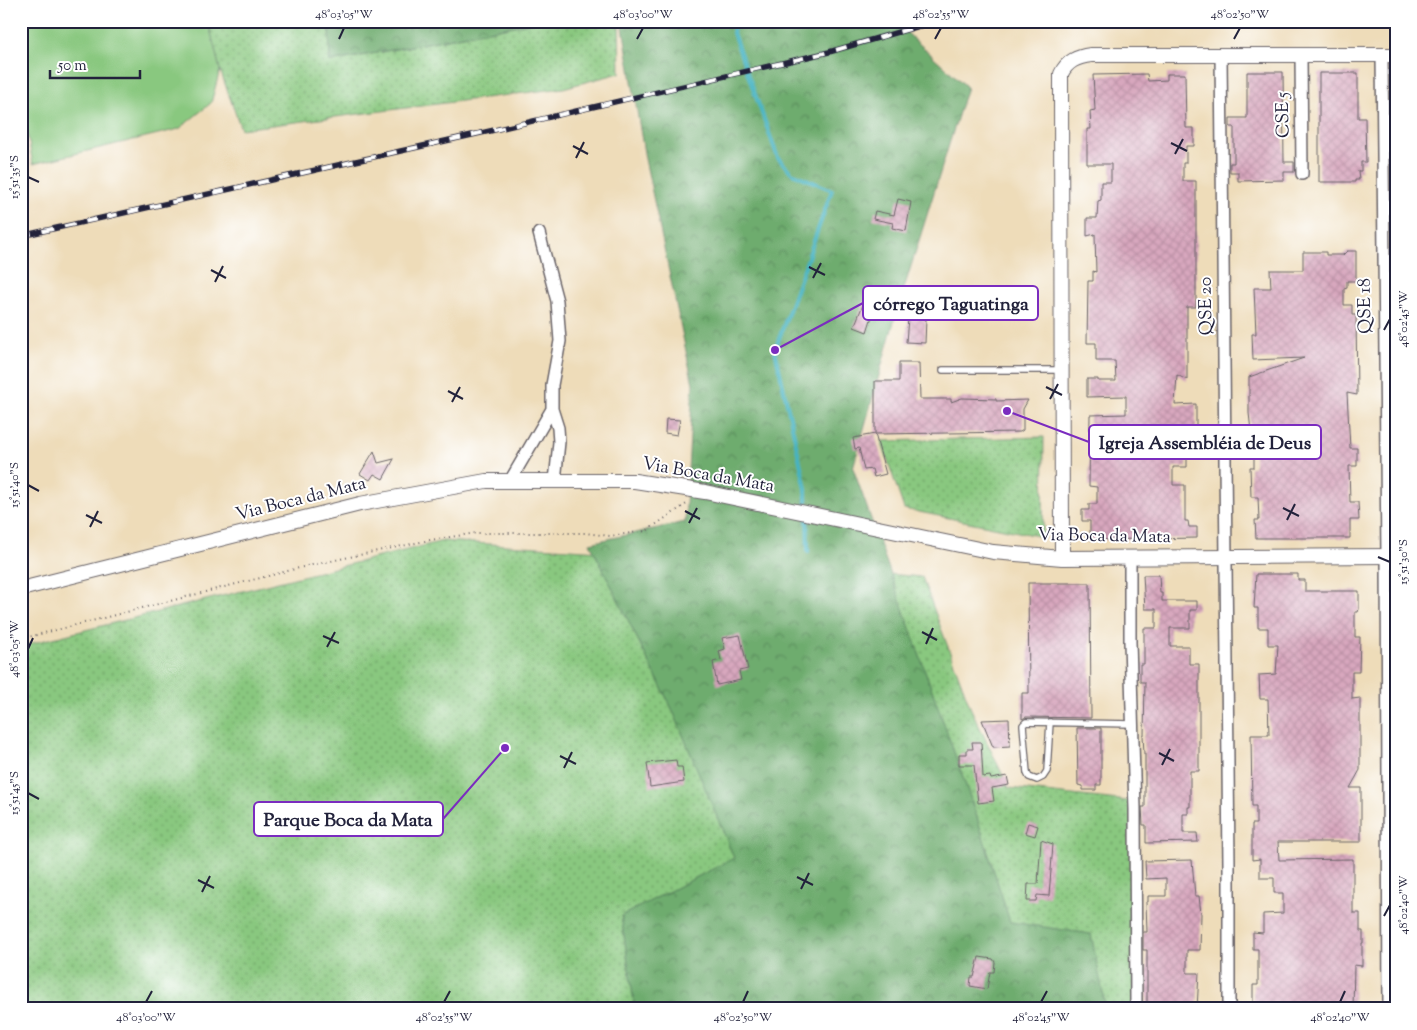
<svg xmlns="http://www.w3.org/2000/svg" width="1417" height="1030" viewBox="0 0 1417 1030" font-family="'Sorts Mill Goudy',serif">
<defs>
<pattern id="green-dots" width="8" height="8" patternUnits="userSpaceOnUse" patternTransform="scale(1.25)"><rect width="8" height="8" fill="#89c87f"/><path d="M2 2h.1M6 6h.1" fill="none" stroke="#70a269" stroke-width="1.8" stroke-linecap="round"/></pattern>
<pattern id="forest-crowns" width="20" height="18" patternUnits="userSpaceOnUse" patternTransform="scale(1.25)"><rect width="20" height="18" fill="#6eac6e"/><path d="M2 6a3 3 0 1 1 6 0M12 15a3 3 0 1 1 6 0" fill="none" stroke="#5a8c5c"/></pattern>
<pattern id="building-cross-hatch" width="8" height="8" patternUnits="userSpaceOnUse" patternTransform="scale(1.25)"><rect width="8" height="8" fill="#d8a7be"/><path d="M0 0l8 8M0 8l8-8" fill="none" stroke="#b98fa4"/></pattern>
</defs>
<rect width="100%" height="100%" fill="#fff"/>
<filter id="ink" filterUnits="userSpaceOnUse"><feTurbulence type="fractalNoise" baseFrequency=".02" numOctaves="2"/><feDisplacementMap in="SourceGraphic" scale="10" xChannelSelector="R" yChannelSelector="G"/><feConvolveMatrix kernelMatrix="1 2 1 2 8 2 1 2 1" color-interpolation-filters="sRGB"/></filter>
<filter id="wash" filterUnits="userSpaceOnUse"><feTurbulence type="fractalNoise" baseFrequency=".0096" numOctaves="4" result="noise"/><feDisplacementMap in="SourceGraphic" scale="20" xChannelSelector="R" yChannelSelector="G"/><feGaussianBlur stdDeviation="1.12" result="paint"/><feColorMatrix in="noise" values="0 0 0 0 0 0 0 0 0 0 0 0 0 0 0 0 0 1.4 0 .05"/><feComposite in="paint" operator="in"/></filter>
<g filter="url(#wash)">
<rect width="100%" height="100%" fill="#eedcb9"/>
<path fill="url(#green-dots)" stroke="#56755d" d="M208,21H329L330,62L539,21H619L620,73L563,88L241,129L220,70Z
M1044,437L1043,537L904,509L881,441Z
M443,541L680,556L922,577L971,709L1009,788L1137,802L1136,1009H21V646Z"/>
<path fill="url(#forest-crowns)" stroke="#486754" d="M329,21H539L330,62Z
M622,21H894L967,87L897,311L853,468L975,811L1010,922L1091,934L1106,1009H635L621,916L734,858L673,711L590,543L685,522L693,384L645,159Z"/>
<path fill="#89c87f" stroke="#56755d" d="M21,21H208L220,70L211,103L179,129L33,164L21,101Z"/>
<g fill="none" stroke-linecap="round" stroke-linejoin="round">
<path stroke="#46b3c2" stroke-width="4" d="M735,21L733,33L778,158L792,173L832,190L775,350L806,489V509
M807,516L808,552"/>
</g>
<g id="blocks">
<path fill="url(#building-cross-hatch)" d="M1247,72H1283L1284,162H1294V172H1284V180L1238,181V172H1230V163H1234V127H1230V118H1247Z
M1319,73H1358V118H1365L1366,162H1361V171H1358L1359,180H1355V182H1319Z
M1147,74L1148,81L1167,80V74H1185L1186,128H1194V146H1186V163H1183V181H1196V307H1187V380L1177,375L1175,405L1196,404V450L1187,449V467H1173V485H1185V521H1188L1189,527H1197V538L1090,540V521H1082V510H1089V504H1097V487L1089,486L1090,415L1126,414V396L1087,397V379H1098V381H1116L1115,361H1096V343H1087L1088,281H1093V271L1096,272L1095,234L1087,236V218H1097L1098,201L1101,200V182H1111V164H1087V129H1091L1090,111L1095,110L1093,75Z
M898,199L911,202L906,231L892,228L893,223L873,219L875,211L894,215Z
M1347,251H1356V281H1347V287L1344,288V305H1352V315H1356L1357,395L1347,393L1350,448H1357V466H1349L1350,502H1358L1359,520H1350V538H1256L1255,520H1259L1258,497H1251L1250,467H1254V447H1249V431H1251L1249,413V377L1304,358L1253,360L1252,334H1256L1254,288H1271L1270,270H1303V252H1326V255H1343Z
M864,302L875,307L867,332L854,327Z
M908,318L926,319L925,343L906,342Z
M899,363H919L920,399H951V402L962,398L996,399V401L1028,400L1023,409V430L1020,432L875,434V381H899Z
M666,419L680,420L677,435L665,433Z
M875,434L886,474L874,477L872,469L864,470L859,448L855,449L853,438Z
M374,451L378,463L394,459L383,479L374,474L370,480L360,474Z
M1256,574H1298V580H1305V591H1359V609L1358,612H1355V637H1360L1359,672H1352V699L1360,698V770L1350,788H1361V842H1278L1279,860L1353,859V913H1360V931H1363V943H1362V966L1354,965L1353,1009H1279V1003H1253V985H1258V949H1253V932L1263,933V914L1283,913V893H1274V878H1260V859L1252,860V824H1256V806H1252L1251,735H1269L1268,699H1260L1259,675L1276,674L1278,645H1268V628H1258V608H1254Z
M1143,575H1159L1160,593H1162V601H1197V610H1190V628H1170V646H1189V664H1199V771H1190V807H1188V814H1183V833H1197L1198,842L1146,843V825H1143L1142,807H1145V754H1144L1143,735H1144L1145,682H1140V664H1144V628H1156V609H1145Z
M1028,583H1090L1091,718L1026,717L1022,719V693H1029Z
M740,635L748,669L739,671L741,680L717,685L713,662L721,660L719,651L725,649L722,638Z
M1009,719L1010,746L993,747L982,720Z
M1077,728H1101V785H1096V790H1083V786L1078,785Z
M972,742H981L983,777L990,776L991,779L1007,776L1009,785L992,788L994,801L978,803L974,765H959V754H967V749H973Z
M676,760L677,767H682L684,782L650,787L647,763Z
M1028,823L1038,826L1035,836L1025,833Z
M1041,840L1053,844L1049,896L1037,895L1036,901H1027L1028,884H1038Z
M1192,860L1195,896H1199L1201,914L1200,950H1187V973H1199L1197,1009H1147V950H1143V932H1147L1146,902H1148V896H1166V878L1146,879L1145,861Z
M979,957L993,959L995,962L994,972H990L987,989L970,986L971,977H974Z"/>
</g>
</g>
<g filter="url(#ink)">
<use href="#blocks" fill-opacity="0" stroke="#696367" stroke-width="1"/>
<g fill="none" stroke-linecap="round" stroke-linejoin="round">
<defs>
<path id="service" d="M943,370H1061
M1050,722L1047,771L1043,777L1037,780L1029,777L1027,773L1023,725L1026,722C1062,723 1097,723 1133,724"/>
<path id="minor" d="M1221,55L1229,866V1009
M1301,55L1302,174
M1382,55L1387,556L1389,1009
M539,233L557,301L560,341L552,385V409L558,428L559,442L555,481
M510,481L552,409
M1130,557V642L1135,809L1136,1009"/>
<path id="tertiary" d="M1062,558L1061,74C1067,61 1077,57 1091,55H1396
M21,589L360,504L486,481H635L705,492L993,552L1062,558L1396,556"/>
</defs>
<use href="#service" stroke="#696367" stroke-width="8"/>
<use href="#minor" stroke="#696367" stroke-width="14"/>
<use href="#tertiary" stroke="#696367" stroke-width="16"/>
<path stroke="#696367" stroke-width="2" stroke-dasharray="1 4" stroke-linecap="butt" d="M21,639L307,566L430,540L477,533H585L610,536L646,531L688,503"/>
<use href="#service" stroke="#fff" stroke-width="5.5"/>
<use href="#minor" stroke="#fff" stroke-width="11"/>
<use href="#tertiary" stroke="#fff" stroke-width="14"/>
<defs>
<path id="rail" d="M21,236L490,131L829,52L937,21"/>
</defs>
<use href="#rail" stroke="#22223b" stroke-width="5.5"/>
<use href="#rail" stroke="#fff" stroke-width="4" stroke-dasharray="11" stroke-linecap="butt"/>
</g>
</g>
<path fill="none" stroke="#22223b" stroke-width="2" d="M339,39L344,28M637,39L643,28M935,39L941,28M1234,39L1240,28M1171,143L1187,151M573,146L588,154M1175,154L1183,139M576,158L584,142M28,177L39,182M809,267L825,275M211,270L226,278M813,278L821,263M215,282L223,266M1384,330L1390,319M1046,387L1062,395M448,391L463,399M1050,399L1058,384M452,402L460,387M28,485L39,491M1283,508L1299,516M685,511L700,519M86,515L102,523M1287,520L1295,504M689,523L697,508M90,527L98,511M1378,557L1390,562M922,632L937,640M323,636L339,643M926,644L933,628M327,647L335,632M28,649L33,638M1159,753L1174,761M560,756L576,764M1162,765L1170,749M564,768L572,752M28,793L39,799M797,877L813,885M198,880L214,888M801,889L809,873M202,892L210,876M1384,916L1390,905M146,1002L152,991M444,1002L450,991M743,1002L748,991M1041,1002L1047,991M1340,1002L1345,991"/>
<g text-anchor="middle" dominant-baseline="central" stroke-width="4" stroke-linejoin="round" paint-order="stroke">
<g font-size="18" fill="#22223b" stroke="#fff">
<text transform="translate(1284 115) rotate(-91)">CSE 5</text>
<text transform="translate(1207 306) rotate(-91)">QSE 20</text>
<text transform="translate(1366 306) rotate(-91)">QSE 18</text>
<text transform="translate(708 476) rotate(10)">Via Boca da Mata</text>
<text transform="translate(301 500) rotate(-14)">Via Boca da Mata</text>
<text transform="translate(1104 537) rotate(1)">Via Boca da Mata</text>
</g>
</g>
<path fill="none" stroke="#7b2cbf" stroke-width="2" d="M775 350L863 303M1007 411L1089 442M505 748L443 819"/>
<g fill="#7b2cbf" stroke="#fff" stroke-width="2">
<circle cx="775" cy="350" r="5"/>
<circle cx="1007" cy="411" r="5"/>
<circle cx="505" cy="748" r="5"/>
</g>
<g fill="#fff" stroke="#7b2cbf" stroke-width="2">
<rect x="863" y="286" width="175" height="34" rx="5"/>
<rect x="1089" y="425" width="232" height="34" rx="5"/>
<rect x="254" y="802" width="189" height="34" rx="5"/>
</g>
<g font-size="19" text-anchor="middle" font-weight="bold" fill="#22223b">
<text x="951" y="310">córrego Taguatinga</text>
<text x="1205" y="449">Igreja Assembléia de Deus</text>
<text x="348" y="826">Parque Boca da Mata</text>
</g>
<rect width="1417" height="1030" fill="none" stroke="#fff" stroke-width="55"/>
<path d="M50 70v8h90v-8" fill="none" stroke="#22223b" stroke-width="2.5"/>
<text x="58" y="70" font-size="15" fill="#22223b" stroke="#ffffff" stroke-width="4" paint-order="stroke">50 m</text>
<rect x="28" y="28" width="1362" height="974" fill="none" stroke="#22223b" stroke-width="2"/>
<g font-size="12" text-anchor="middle" fill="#22223b">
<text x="344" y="18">48°03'05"W</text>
<text x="643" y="18">48°03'00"W</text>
<text x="941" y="18">48°02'55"W</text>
<text x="1240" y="18">48°02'50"W</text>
<text transform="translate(14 177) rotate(-90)" y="4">15°51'35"S</text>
<text transform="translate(1403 319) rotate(-90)" y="4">48°02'45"W</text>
<text transform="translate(14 485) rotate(-90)" y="4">15°51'40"S</text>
<text transform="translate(1403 562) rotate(-90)" y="4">15°51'30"S</text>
<text transform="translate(14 649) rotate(-90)" y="4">48°03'05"W</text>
<text transform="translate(14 793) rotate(-90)" y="4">15°51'45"S</text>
<text transform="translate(1403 905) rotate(-90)" y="4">48°02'40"W</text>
<text x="146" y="1021">48°03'00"W</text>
<text x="444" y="1021">48°02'55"W</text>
<text x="743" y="1021">48°02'50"W</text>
<text x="1041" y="1021">48°02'45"W</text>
<text x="1340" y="1021">48°02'40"W</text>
</g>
</svg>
